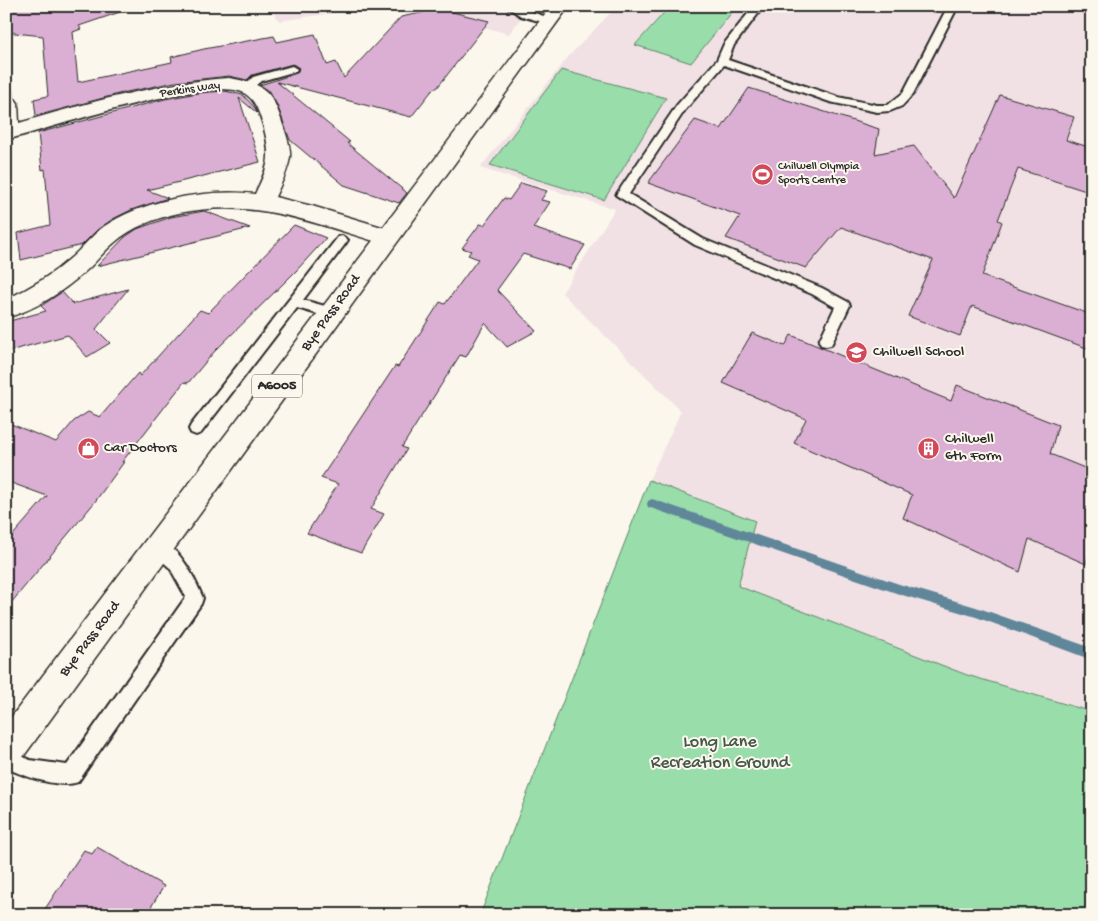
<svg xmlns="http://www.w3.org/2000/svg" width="1098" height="921" viewBox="0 0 1098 921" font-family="'Gochi Hand',sans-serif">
<rect width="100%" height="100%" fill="#fbf7ec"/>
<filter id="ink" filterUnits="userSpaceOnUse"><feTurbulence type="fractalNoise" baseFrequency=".02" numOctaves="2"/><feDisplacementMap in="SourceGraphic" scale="10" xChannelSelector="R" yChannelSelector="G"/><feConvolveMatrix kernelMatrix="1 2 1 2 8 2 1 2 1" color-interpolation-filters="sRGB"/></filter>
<g filter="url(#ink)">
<path fill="#f1e1e4" d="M269,6H380L279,21Z
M408,6H530L509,34Z
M617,6H1092V712L967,675L737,586L755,521L649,480L681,411L562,293L615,209L480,168L570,55Z"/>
<path fill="#98ddaa" stroke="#62846a" d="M670,6H737L691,63L635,45Z
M561,70L666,98L604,200L490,165Z
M649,480L755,521L738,586L967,675L1092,712V915H480Z"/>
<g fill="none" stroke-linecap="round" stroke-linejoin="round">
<path fill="#60869a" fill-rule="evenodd" d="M652,499L899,584L976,607L1092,648V660L976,617L899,594L648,507L647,504L648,501Z"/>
</g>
<path fill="#dbafd3" stroke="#2b2b2b" d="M6,6H123V11L79,26L81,29L73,32L78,82L172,62L171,57L204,49L274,36L277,42L315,34L327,65L336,62L344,78L401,17L440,9L489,21L437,88H434L411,117L277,82L350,142L347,143L407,193L399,203L344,185L290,140L277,105L268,90L260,85L297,73L299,68L293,64L252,75L247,80L229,76L175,82L122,93L36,116L34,99L48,96L43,36L6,32Z
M749,88L879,129L875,154L914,146L954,198L1000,95L1074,117L1066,140L1092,148V193L1018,169L998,220L1002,222L982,276L1092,315V350L972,306L960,336L908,316L933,260L841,227L806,268L726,238L740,216L648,183L695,120L721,129Z
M225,91L243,95L255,108L257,113L239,98L260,162L147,190L168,198L131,210L113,219L97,230L82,245L21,260L18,233L50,225L45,169L42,170L38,133L165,99L198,93Z
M521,183L547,191L541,200L550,202L533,228L585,245L570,269L523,254L497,290L536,331L507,347L485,323L466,357L460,355L402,447L407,449L371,509L384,514L361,553L307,533L338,484L321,478L395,366L398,367L440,302L445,304L478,259L468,255L471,251L462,248L480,224L484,225L504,198L509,200Z
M204,211L250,228L97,266L125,237L137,229L171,217Z
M294,225L326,238L296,271L214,352L188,383L184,382L122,462H124L94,503L6,609V543L47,496L6,481V422L56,442L74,421L88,412L100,417L138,373L140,376L200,310L208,313Z
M128,289L96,329L110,343L87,357L68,335L6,352V322L46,311L41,306L62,292L73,304Z
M752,333L785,346L791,335L951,401L957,385L1058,425L1050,454L1092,471V542L1086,564L1029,539L1020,572L903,518L912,495L794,443L806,419L723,383Z
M97,847L164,886L146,915H41L84,850L92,854Z"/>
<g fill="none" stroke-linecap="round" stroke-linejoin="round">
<defs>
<path id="service" d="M506,6C521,6 538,15 553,19L555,21L550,24L521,16Z
M754,6H764L734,45L728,60L838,97L877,105H888L903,93L948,6H958L913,94L902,106L890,111L877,112L830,102L724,65L685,110L629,194L703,239L822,288L848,302L850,305L833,341L831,345L826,346L821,345L819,341L835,307L812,294L695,245L616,195L677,105L717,60L724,44Z
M292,66L297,69L296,71L261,81L251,89H243L242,87L253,77Z
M6,86L11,89L13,103L8,106H6Z
M342,236L348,240L346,243L303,300L336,309L338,313L336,317L331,318L297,308L201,433L196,435L191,433L189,429L191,425L338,237Z
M158,540C181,548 194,577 203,598L201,604L78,782C59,789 24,776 6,768V749L30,760L67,765L186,597L170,568L152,552L150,547L152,542Z"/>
<path id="minor" d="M229,78C267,84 272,91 284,128C287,137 291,148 290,157C288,171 281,184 275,197L312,206L395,231L398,237L395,243L387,245C316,224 255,197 179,213C156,218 132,227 114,243C104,251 97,261 87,270C64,291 37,309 6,318V299C31,288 53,274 73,256C82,248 89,239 98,231C136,201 207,188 255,194C269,165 272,158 263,125C259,113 256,100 244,93C209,75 49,129 6,140V97L15,99L18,103L19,123C87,103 157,83 229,78Z"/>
<path id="primary" d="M551,6H569L18,764L6,769V724Z"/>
</defs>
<use href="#service" stroke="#2b2b2b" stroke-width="4"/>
<use href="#minor" stroke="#2b2b2b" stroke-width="3"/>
<use href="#primary" stroke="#2b2b2b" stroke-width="3"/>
<use href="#service" fill="#fbf7ec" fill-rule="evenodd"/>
<use href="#minor" fill="#fbf7ec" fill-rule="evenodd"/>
<use href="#primary" fill="#fbf7ec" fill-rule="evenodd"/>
</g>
</g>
<defs>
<symbol id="stadium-disc" viewBox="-11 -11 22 22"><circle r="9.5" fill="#d1495b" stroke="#fbf7ec"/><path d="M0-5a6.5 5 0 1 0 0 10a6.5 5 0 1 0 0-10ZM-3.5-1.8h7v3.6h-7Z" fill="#fff"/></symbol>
<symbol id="school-disc" viewBox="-11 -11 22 22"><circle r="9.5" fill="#d1495b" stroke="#fbf7ec"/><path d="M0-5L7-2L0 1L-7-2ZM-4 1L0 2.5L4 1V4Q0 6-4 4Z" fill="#fff"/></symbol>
<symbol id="shop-disc" viewBox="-11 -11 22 22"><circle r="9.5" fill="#d1495b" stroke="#fbf7ec"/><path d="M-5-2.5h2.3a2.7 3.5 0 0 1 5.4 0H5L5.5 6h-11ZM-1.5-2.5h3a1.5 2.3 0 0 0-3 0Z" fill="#fff"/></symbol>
<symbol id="building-disc" viewBox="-11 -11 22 22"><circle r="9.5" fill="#d1495b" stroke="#fbf7ec"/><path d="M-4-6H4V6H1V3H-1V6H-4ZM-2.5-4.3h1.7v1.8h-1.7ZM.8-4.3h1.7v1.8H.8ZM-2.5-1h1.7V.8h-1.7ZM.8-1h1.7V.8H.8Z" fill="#fff"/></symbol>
</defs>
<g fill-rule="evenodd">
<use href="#stadium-disc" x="750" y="162" width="25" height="25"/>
<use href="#school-disc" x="844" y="340" width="25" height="25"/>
<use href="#shop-disc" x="76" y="436" width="25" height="25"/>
<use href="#building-disc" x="916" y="436" width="25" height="25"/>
</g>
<g text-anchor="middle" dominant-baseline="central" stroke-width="4" stroke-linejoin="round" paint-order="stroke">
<g font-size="12" fill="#2b2b2b" stroke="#fbf7ec">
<text transform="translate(190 90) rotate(-8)">Perkins Way</text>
</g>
<g font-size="12" fill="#2b2b2b" stroke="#fbf7ec" text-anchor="start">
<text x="778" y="167">Chilwell Olympia<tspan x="778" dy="14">Sports Centre</tspan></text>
</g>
<rect fill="#fbf7ec" stroke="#696865" stroke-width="1" x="252" y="374.5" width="50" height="23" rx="4"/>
<g font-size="14" font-weight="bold" fill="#2b2b2b">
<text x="277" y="386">A6005</text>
</g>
<g font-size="15" fill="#2b2b2b" stroke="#fbf7ec">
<text transform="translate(331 313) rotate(-54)">Bye Pass Road</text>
<text transform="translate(90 639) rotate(-53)">Bye Pass Road</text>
</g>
<g font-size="15" fill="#2b2b2b" stroke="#fbf7ec" text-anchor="start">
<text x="873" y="352">Chilwell School</text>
<text x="945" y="439">Chilwell<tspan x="945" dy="17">6th Form</tspan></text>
<text x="104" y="448">Car Doctors</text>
</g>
<g font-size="18" fill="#46584b" stroke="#fbf7ec">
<text x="720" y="742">Long Lane<tspan x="720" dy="21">Recreation Ground</tspan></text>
</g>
</g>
<rect width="1098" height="921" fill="none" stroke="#fbf7ec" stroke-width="25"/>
<rect x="12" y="12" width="1073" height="896" fill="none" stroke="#2b2b2b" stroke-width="2" filter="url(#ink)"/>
</svg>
